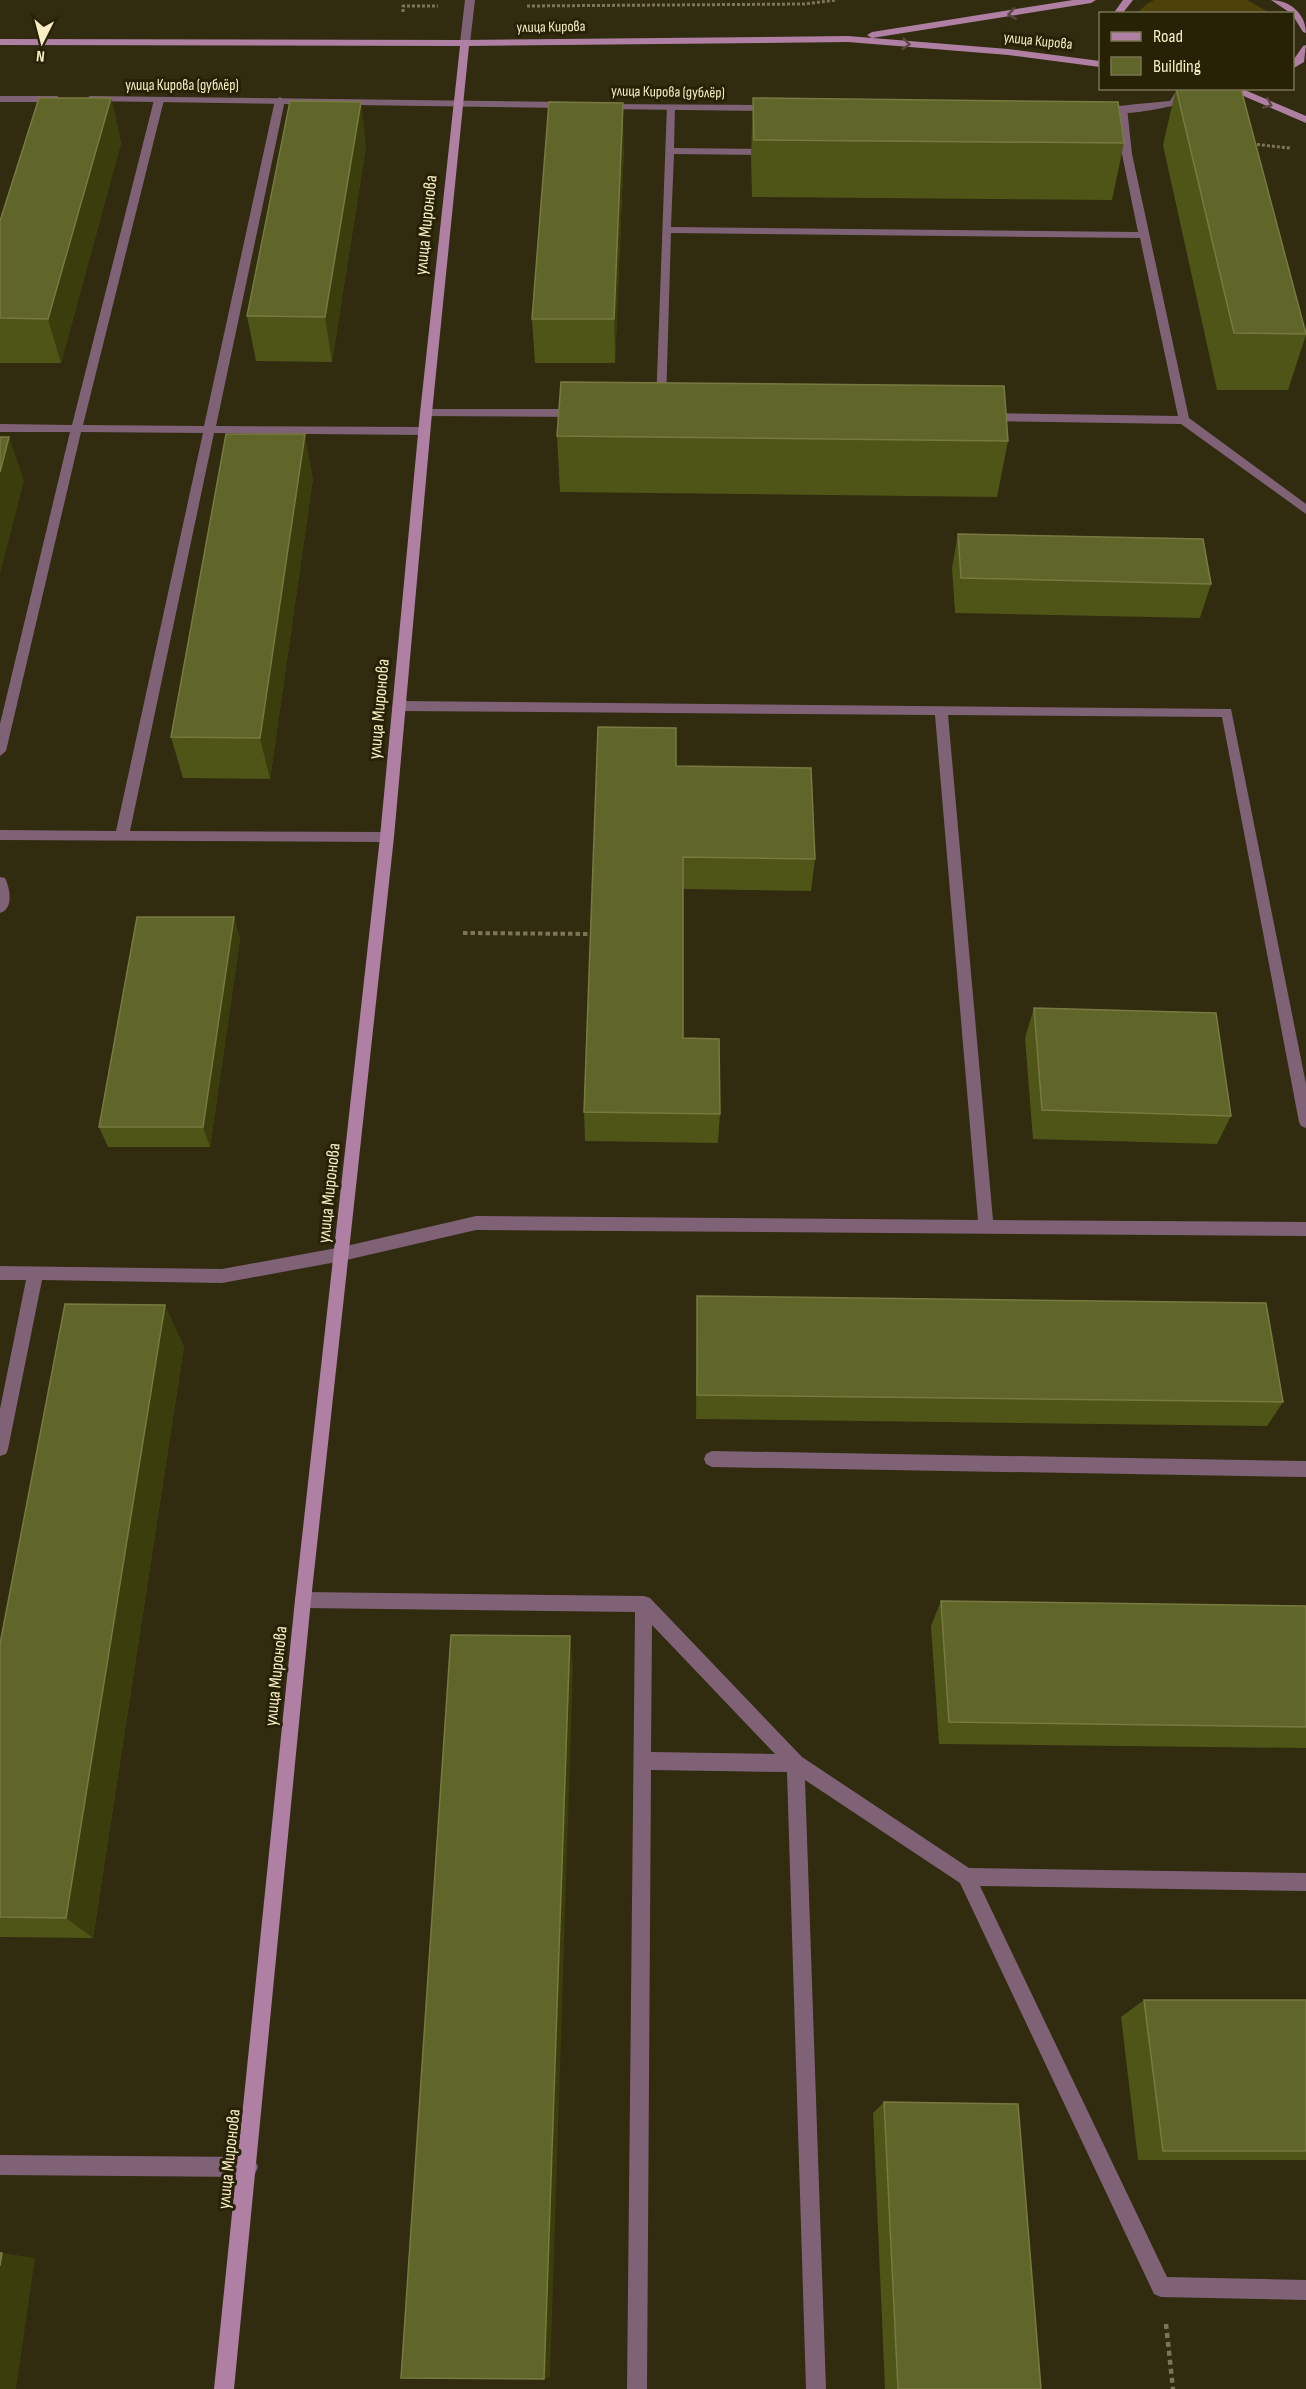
<svg xmlns="http://www.w3.org/2000/svg" width="1306" height="2389" viewBox="0 0 1306 2389" font-family="'Sofia Sans Condensed',sans-serif">
<rect width="100%" height="100%" fill="#312b10"/>
<path fill="#4d420a" d="M1154,0H1247L1270,13H1137L1147,4Z"/>
<g fill="none" stroke-linecap="round" stroke-linejoin="round">
<path stroke="#7d7655" stroke-width="3" stroke-dasharray="3 2" stroke-linecap="butt" d="M527,6L804,4L837,0
M403,12V6H438
M1252,144L1290,148"/>
<path stroke="#7d7655" stroke-width="4" stroke-dasharray="4.5 3" stroke-linecap="butt" d="M463,933L593,934"/>
<path stroke="#7d7655" stroke-width="4.5" stroke-dasharray="5 4" stroke-linecap="butt" d="M1166,2324L1173,2389"/>
<path fill="#806277" fill-rule="evenodd" d="M159,97L164,100L83,425L204,426L275,100L280,97L285,100L216,426L425,427L431,431L425,435L214,433L130,831L387,832L394,837L387,842L0,840V830L116,831L203,433L81,432L6,751L0,756V724L70,432H0V424L72,425L154,100Z
M667,105L675,107L674,148L770,149L775,152L770,155L674,154L671,227L1138,232L1122,154L1119,110L1127,108L1132,154L1189,418L1306,504V514L1181,424L987,421L981,417L987,413L1178,416L1140,238L671,233L666,401L664,404H656Z
M426,409H579L585,413L579,417L422,416V410Z
M398,701L1231,709L1306,1084V1128L1301,1126L1299,1122L1222,717L948,715L993,1220L1306,1222V1236L476,1230L342,1261L222,1283L42,1280L8,1449L6,1454L0,1456V1409L26,1280H0V1266L222,1269L342,1247L476,1216L978,1220L935,715L398,711L392,706Z
M0,877L5,878C10,888 14,909 0,913Z
M712,1451L1306,1461V1477L712,1467L706,1464L704,1459L706,1454Z
M303,1592L644,1596L650,1598L802,1757L969,1868L1306,1873V1891L980,1886L1167,2277L1306,2280V2300L1161,2297L1154,2294L960,1883L805,1780L826,2389H806L787,1772L651,1770L647,2389H627L635,1612L303,1608L297,1606L295,1600L297,1594ZM652,1625L775,1754L651,1752Z
M0,2155L248,2157L255,2160L258,2167L255,2174L248,2177L0,2175Z"/>
<path fill="#806277" fill-rule="evenodd" d="M465,0H475L470,43L465,46L460,43Z
M1178,88H1188L1176,105C1160,109 1109,119 1096,110C1100,107 1159,102 1170,101Z
M0,96H57L62,99L57,102H0Z
M90,96L567,102L572,105L567,108L87,101L85,99Z
M600,104L771,105L776,108L771,111L603,109L600,108Z"/>
<path fill="#af80a3" fill-rule="evenodd" d="M1073,0H1096L1091,3L872,38L867,35L872,32Z
M1123,0H1133L1122,14H1113Z
M1271,0C1290,0 1306,14 1306,33L1303,32L1292,14Z
M848,36L1008,49L1100,61V67L1008,55L848,42L469,46L432,413L394,837L311,1600L234,2389H214L295,1600L380,837L420,413L460,46L0,45V39L465,40Z
M1306,45L1304,62L1292,69V62L1303,46Z
M1225,88H1240L1306,116V123Z"/>
</g>
<path fill="#4e5516" d="M1176,88L1306,332V335L1288,390H1217L1163,145Z
M111,98L121,143L61,363H0V221Z
M753,98L1124,143L1112,200L752,197L751,155Z
M366,146L332,362L256,361L247,316Z
M624,147L615,363H535L532,319Z
M557,436L1008,441L997,497L560,492Z
M313,478L270,779L183,778L171,737Z
M958,534L1211,584L1200,618L955,613L952,568Z
M676,766L815,859L811,891L683,889V1038L720,1114L718,1143L585,1141L584,1112Z
M234,917L240,939L210,1147H108L99,1127Z
M1034,1008L1231,1116L1217,1144L1033,1139L1025,1038Z
M697,1296L1283,1402L1267,1426L696,1419Z
M184,1346L93,1938L0,1937V1644Z
M941,1601L1306,1606V1748L939,1744L931,1626Z
M1144,2000H1306V2160H1138L1121,2017Z
M884,2102L1041,2389H885L873,2113Z"/>
<path fill="#3b3d0c" d="M111,98L121,143L61,363L48,319Z
M361,102L366,146L332,362L325,317Z
M623,103L624,147L615,363L614,319Z
M305,434L313,478L270,779L260,738Z
M9,437L24,481L0,574V472Z
M234,917L240,939L210,1147L203,1127Z
M165,1305L184,1346L93,1938L66,1918Z
M570,1636L573,1667L550,2377L544,2379Z
M2,2253L35,2258L16,2389H0V2266Z"/>
<path fill="#606529" stroke="#787a41" stroke-width="1.5" d="M1176,88L1241,89L1306,334L1234,333Z
M39,98H111L48,319L0,318V221Z
M753,98L1118,102L1124,143L754,140Z
M290,101L361,102L325,317L247,316Z
M549,102L623,103L614,319H532Z
M561,382L1004,386L1008,441L557,436Z
M226,434H305L260,738L171,737Z
M0,437H9L0,472Z
M958,534L1203,539L1211,584L961,578Z
M598,727L676,728V766L811,768L815,859L683,857V1038L719,1039L720,1114L584,1112Z
M137,917H234L203,1127H99Z
M1034,1008L1216,1013L1231,1116L1042,1110Z
M697,1296L1266,1303L1283,1402L697,1395Z
M65,1304L165,1305L66,1918L0,1917V1644Z
M941,1601L1306,1606V1727L949,1722Z
M451,1635L570,1636L544,2379L401,2378Z
M1144,2000H1306V2151H1163Z
M884,2102L1018,2104L1041,2389H898Z
M0,2253H2L0,2266Z"/>
<defs><path id="oneway-chevron" d="M-2-3.5L2.5 0L-2 3.5" fill="none" stroke-width="1.6" stroke-linecap="round" stroke-linejoin="round" transform="scale(1.5)"/></defs>
<g stroke="#5d4745">
<use href="#oneway-chevron" transform="translate(1012 14) rotate(171)"/>
<use href="#oneway-chevron" transform="translate(906 44) rotate(5)"/>
<use href="#oneway-chevron" transform="translate(1268 104) rotate(23)"/>
</g>
<g text-anchor="middle" dominant-baseline="central" stroke-width="6" stroke-linejoin="round" paint-order="stroke">
<g font-size="15" fill="#f7eec4" stroke="#272106">
<text transform="translate(551 27) rotate(-1)">улица Кирова</text>
<text transform="translate(1038 41) rotate(6)">улица Кирова</text>
<text x="182" y="85">улица Кирова (дублёр)</text>
<text transform="translate(668 92) rotate(1)">улица Кирова (дублёр)</text>
</g>
<g font-size="18" fill="#f7eec4" stroke="#272106">
<text transform="translate(426 225) rotate(-84)">улица Миронова</text>
<text transform="translate(379 709) rotate(-85)">улица Миронова</text>
<text transform="translate(329 1193) rotate(-84)">улица Миронова</text>
<text transform="translate(276 1676) rotate(-84)">улица Миронова</text>
<text transform="translate(229 2159) rotate(-84)">улица Миронова</text>
</g>
</g>
<rect x="1099" y="12" width="195" height="78" fill="#272106" stroke="#7a7352" stroke-width="1.5"/>
<rect x="1111" y="32" width="30" height="9" fill="#af80a3" stroke="#7a7352" stroke-width="1.5"/>
<text x="1153" y="42" font-size="18" fill="#f7eec4">Road</text>
<rect x="1111" y="57" width="30" height="18" fill="#606529" stroke="#7a7352" stroke-width="1.5"/>
<text x="1153" y="72" font-size="18" fill="#f7eec4">Building</text>
<g transform="translate(42 42) rotate(186)" stroke="#272106" stroke-width="4.5" paint-order="stroke">
<path d="M0-4.5L10 22L0 15L-10 22Z" fill="#f7eec4"/>
<text y="-9" font-size="16" font-weight="bold" text-anchor="middle" fill="#f7eec4">N</text>
</g>
</svg>
